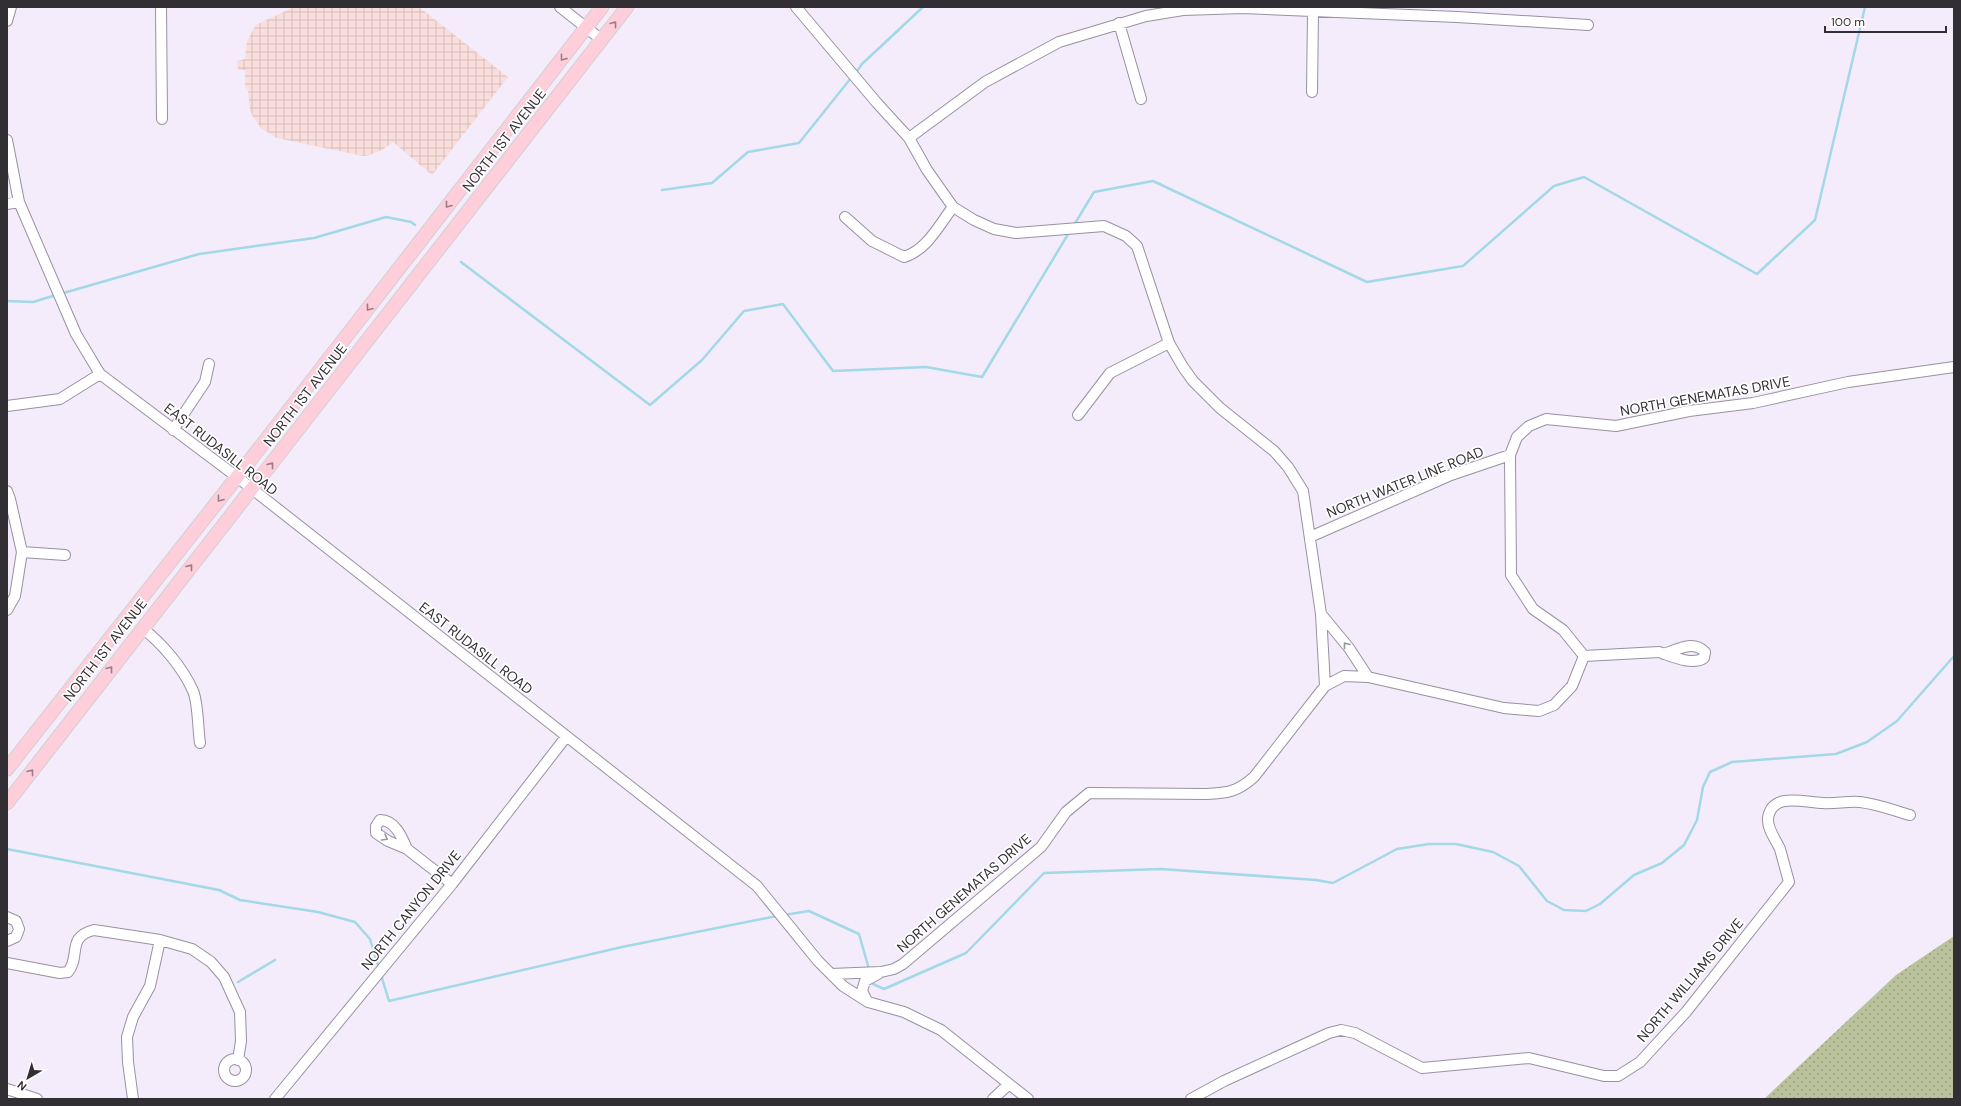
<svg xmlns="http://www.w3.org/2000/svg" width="1961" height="1106" viewBox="0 0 1961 1106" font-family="'DM Sans',sans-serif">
<defs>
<pattern id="industrial-grid" width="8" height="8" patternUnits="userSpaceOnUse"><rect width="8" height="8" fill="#f9dedc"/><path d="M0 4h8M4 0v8" fill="none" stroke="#d6bfbd"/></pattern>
<pattern id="green-dots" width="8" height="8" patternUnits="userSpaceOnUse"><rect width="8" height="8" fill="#bac29b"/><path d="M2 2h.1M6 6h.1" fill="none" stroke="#989e7f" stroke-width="1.8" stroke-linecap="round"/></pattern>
</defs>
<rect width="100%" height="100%" fill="#f4ecfb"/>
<path fill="url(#industrial-grid)" d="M294,7H419L508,77L432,175L393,142L382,150L370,155L363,156L277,138L261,128L253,117L250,110L248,91L245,86V70H238L237,61L245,59L247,41L256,25Z"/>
<path fill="url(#green-dots)" d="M1954,936V1099H1764L1896,975Z"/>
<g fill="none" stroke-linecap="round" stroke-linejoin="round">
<path stroke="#a2d8e7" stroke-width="2.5" d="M855,74L862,64L923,7
M662,190L712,183L748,152L799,143L851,78
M1074,225L1094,192L1153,181L1367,282L1463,266L1554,186L1584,177L1757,274L1815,220L1865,7
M461,262L650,405L702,360L744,311L783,304L833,371L926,367L982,377L1070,231
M60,294L199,254L314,238L386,217L411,222L415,225
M7,301L33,302L56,295
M7,849L219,890L240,900L318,912L355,922L370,939L379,968
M784,915L809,911L859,934L869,969
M381,975L389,1001L622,947L777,916
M872,980L873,984L884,989L966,953L1044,873L1161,869L1316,880L1333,883L1397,849L1429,844H1456L1493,852L1519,866L1547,901L1564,910L1586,911L1600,904L1634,875L1662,863L1684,845L1697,820L1703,787L1710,772L1732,762L1836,754L1867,742L1897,721L1954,656
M238,982L275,960"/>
<defs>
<path id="minor" d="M161,7L162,119
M560,7L602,40
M796,7L877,103L909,138L927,170L953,207L974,220L994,229L1016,233L1104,226L1126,236L1137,246L1169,343L1183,367L1193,381L1220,408L1274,451L1288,467L1303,491L1321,614L1325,686
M7,21L11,7
M1119,23L1141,99
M1312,92L1313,12
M909,138L985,82L1059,42L1146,16L1183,10L1243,8L1457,17L1588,25
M7,140L19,202L76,334L100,374L237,477L757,886L818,961L843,986L868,1002L904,1012L941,1030L1028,1099
M7,204L19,202
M845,217L872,241L904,257C927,250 939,225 953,207
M7,406L60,399L100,374
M1078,415L1110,373L1169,343
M173,430L205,382L209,364
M7,491L10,499L22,552L15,596L7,610
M1310,537L1451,475L1510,455
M22,552L65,555
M1321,614L1349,648L1368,677
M142,628C162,643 183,668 193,691C198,701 198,730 200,743
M1584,656L1659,652C1671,656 1692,666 1704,658L1705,652C1693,640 1678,649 1664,654
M407,849C402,837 395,820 380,820L376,826V833L388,841L407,849L452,884
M7,917L16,921L19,929L16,937L7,941
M7,963L60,973L68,972C81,956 66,937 94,930L160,940L192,949L211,962L224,977L240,1012L241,1041L238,1060
M831,974L881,972L894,969L903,964L1041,847L1066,812L1089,793L1206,794C1228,793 1237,792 1254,777L1325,686L1344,676L1368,677L1504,708L1539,711L1554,705L1572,686L1584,656L1563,630L1533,609L1511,575L1510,455L1517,437L1529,426L1546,419L1616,426L1689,411L1753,403L1848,382L1954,367
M867,1001L862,991L865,981L878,974
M224 1070a11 11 0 1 1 22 0a11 11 0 1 1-22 0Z
M7,1089L37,1099
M133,1099L128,1062L127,1037L133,1017L150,986L160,940
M275,1099L452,884L566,737
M993,1099L1009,1084
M1191,1099L1224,1081L1329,1033L1341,1030L1355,1033L1422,1068L1529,1058L1604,1076H1618L1640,1062L1686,1012L1789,882C1786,871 1783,860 1780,849C1776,840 1767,829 1768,818C1772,791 1806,803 1823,803C1835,804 1847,801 1860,802C1877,804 1893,810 1910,815"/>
<path id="major" d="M7,769L237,477L602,7
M7,803L627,7"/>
</defs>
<use href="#minor" stroke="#98919f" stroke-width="12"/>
<use href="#major" stroke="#d2d1d2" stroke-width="15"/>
<use href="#minor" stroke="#fff" stroke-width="10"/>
<use href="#major" stroke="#feceda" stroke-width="13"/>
</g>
<defs><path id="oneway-chevron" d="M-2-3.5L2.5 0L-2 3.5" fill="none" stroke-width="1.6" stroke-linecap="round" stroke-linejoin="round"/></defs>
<g stroke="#987e87">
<use href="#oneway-chevron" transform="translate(614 24) rotate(-52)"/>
<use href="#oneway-chevron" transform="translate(563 58) rotate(128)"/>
<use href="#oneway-chevron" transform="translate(448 205) rotate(128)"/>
<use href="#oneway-chevron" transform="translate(369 308) rotate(128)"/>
<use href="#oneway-chevron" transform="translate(271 465) rotate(-52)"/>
<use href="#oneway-chevron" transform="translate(220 499) rotate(128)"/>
<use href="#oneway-chevron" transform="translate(190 567) rotate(-52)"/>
<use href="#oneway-chevron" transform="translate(110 669) rotate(-52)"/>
<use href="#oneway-chevron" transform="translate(31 772) rotate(-52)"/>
</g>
<g stroke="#98979a">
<use href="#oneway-chevron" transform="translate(1346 645) rotate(-128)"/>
<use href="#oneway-chevron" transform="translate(385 838) rotate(30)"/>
</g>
<g text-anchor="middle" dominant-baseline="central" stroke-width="3.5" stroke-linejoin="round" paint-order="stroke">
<g font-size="14" fill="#322f34" stroke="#fff">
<text transform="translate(504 140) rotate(-52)">NORTH 1ST AVENUE</text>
<text transform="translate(305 395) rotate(-52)">NORTH 1ST AVENUE</text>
<text transform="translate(1705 396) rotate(-10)">NORTH GENEMATAS DRIVE</text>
<text transform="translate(221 449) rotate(38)">EAST RUDASILL ROAD</text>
<text transform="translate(1405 482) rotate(-22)">NORTH WATER LINE ROAD</text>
<text transform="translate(476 648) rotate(38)">EAST RUDASILL ROAD</text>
<text transform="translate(105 650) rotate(-52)">NORTH 1ST AVENUE</text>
<text transform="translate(964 893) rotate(-41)">NORTH GENEMATAS DRIVE</text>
<text transform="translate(411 910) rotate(-51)">NORTH CANYON DRIVE</text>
<text transform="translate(1690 980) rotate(-50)">NORTH WILLIAMS DRIVE</text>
</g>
</g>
<rect width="1961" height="1106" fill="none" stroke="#322f34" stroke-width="16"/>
<g transform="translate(28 1078) rotate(218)" stroke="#ffffff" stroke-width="3" paint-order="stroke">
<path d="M0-3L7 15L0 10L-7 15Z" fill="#322f34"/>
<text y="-6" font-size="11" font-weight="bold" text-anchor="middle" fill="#322f34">N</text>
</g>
<path d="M1825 26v6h121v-6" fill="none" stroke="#322f34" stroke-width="2"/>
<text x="1831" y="26" font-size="12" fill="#322f34" stroke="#ffffff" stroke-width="3" paint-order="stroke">100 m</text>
</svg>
